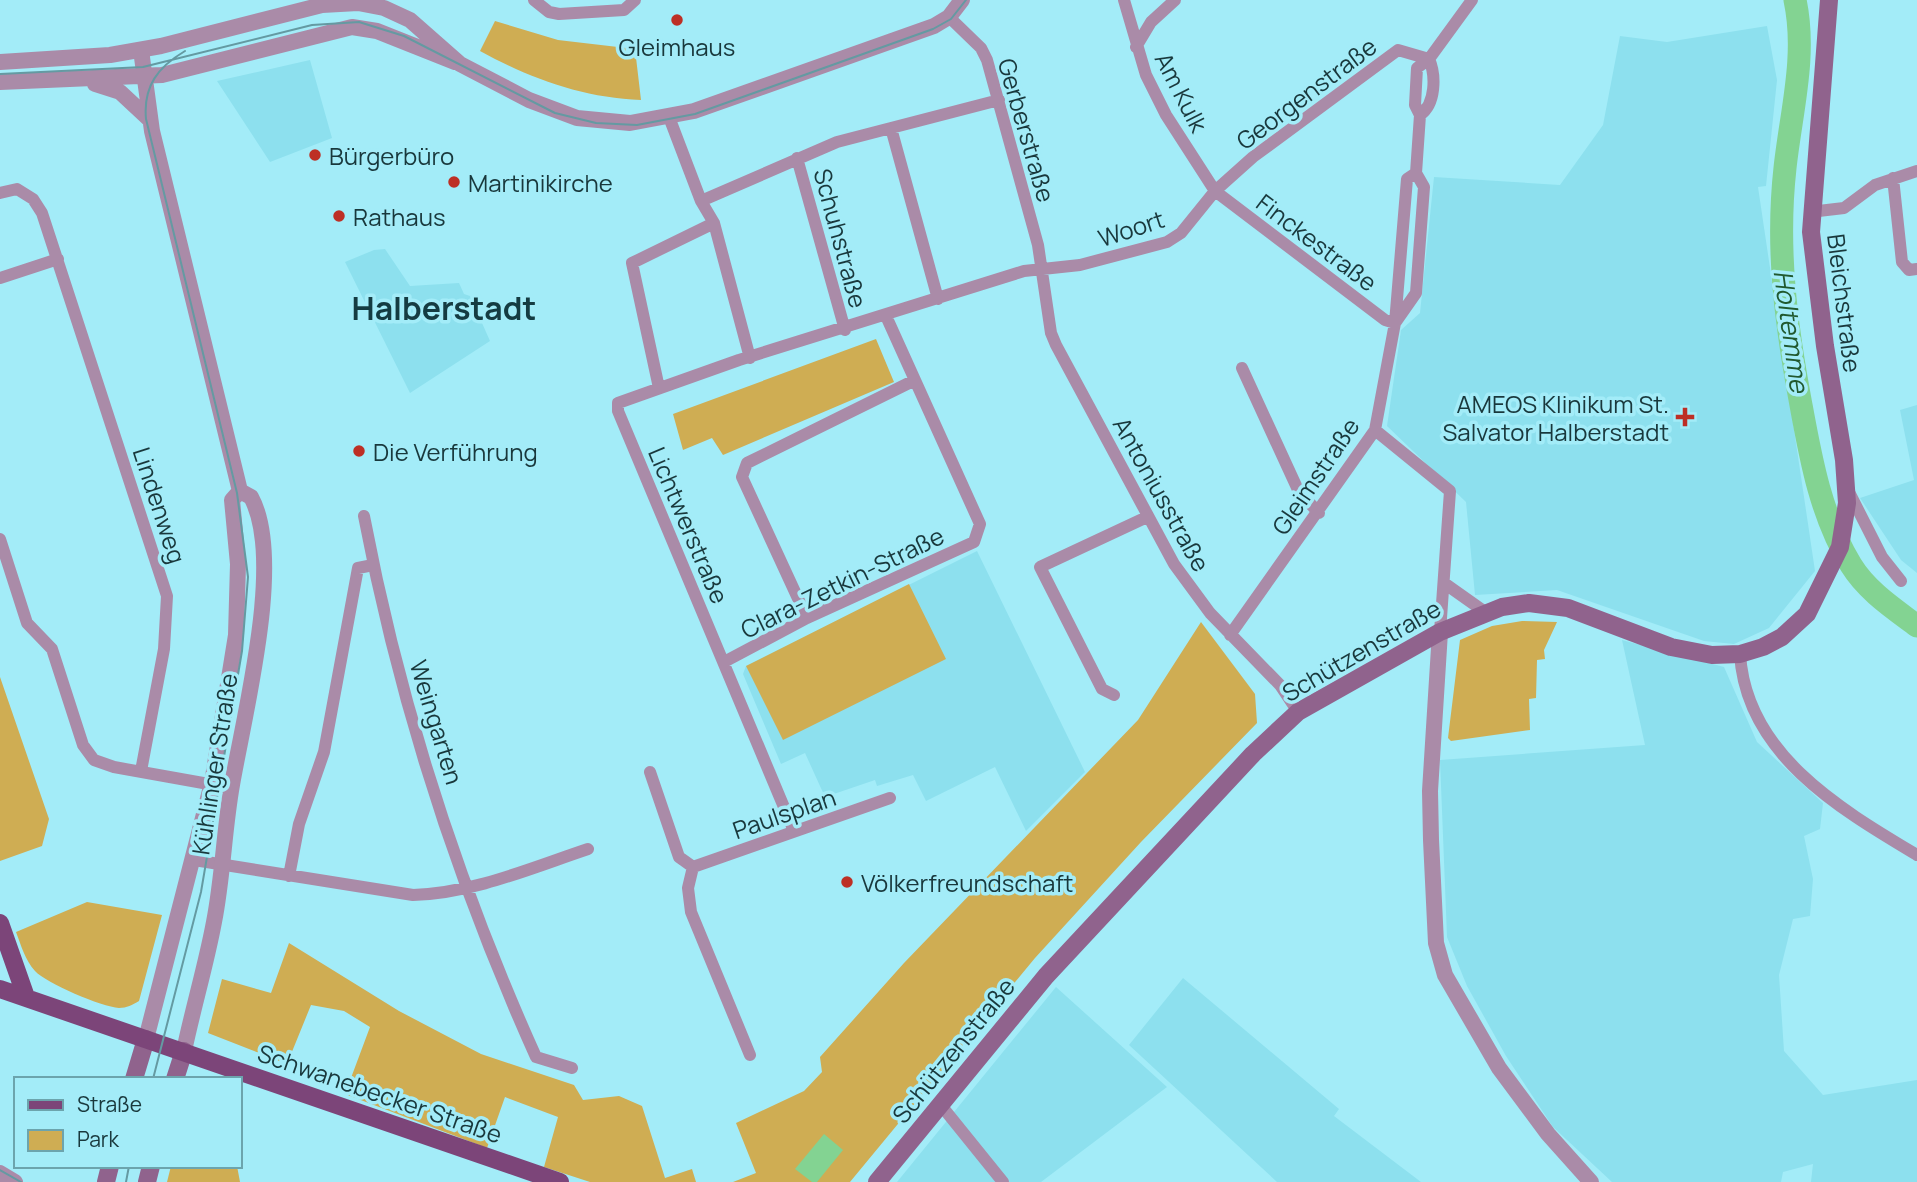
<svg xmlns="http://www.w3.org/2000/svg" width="1917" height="1182" viewBox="0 0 1917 1182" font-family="Manrope,sans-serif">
<rect width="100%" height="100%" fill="#a3ecf8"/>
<path fill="#8de0ee" d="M1767,26L1777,80L1766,186L1758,187L1815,571L1769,628L1734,644L1704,641L1557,590L1475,595L1466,502L1387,426L1401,330L1420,313L1434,177L1560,185L1603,125L1620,36L1667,42Z
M310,60L332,138L270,162L217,81Z
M385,249L410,286L459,283L464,294L470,296L490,341L410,393L345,262L374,250Z
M1917,405V573L1901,560L1860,498L1914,480L1900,410Z
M977,551L1085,772L1026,831L995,767L926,801L913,775L877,786L875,780L825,797L805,753L781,764L743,674L746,666Z
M1622,640L1724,667L1757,742L1823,803L1820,829L1804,836L1813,879L1810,916L1793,919L1779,975L1784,1051L1823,1095L1917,1080V1182H1811L1813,1164L1783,1172L1781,1182H1612L1553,1127L1506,1056L1467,986L1447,937L1440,760L1645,745Z
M1183,978L1339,1109L1334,1116L1421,1182H1277L1129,1045Z
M1056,987L1167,1087L1041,1182H897Z"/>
<path fill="#cfad53" d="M495,21L558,40L635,49L641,100C583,98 531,79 480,51Z
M876,339L894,382L723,455L712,438L683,450L673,414Z
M909,584L946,659L783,740L746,666Z
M1522,621L1557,622L1544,650L1545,659L1537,660L1536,698L1529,699L1530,730L1451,741L1448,738L1460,640L1492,626Z
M1201,622L1255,694L1257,723L1141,842L1035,958L850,1182H733L756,1173L736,1123L804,1091L822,1072L820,1057L904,963L1138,720Z
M0,677L49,819L42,846L0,861Z
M87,902L162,915L139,1001C132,1005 127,1008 119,1008C102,1007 46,983 35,971C25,960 21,945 16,932Z
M289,943L399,1011L481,1054L574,1085L583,1100L619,1096L642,1106L665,1178L692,1169L696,1182H590L544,1167L558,1117L505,1097L487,1148L345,1094L370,1027L344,1011L311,1005L287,1064L208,1033L222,979L271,993Z
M171,1166H237L240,1182H167Z"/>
<path fill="#83d392" d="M824,1134L843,1150L817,1182H812L795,1169Z"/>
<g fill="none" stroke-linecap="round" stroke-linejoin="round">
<path stroke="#83d392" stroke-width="23" d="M1795,0C1807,56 1791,112 1785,168C1776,249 1786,325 1801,405C1811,460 1821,516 1851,565C1867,591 1893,608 1917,626"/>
<path stroke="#aa8ba8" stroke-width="12" d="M534,0L549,12L559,14L624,10L635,0
M1124,0L1146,75L1166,115L1215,191L1385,320L1395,323L1375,430L1230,635
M949,17L981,48L987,60L1038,245L1051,333L1056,345L1174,564L1210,613L1280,685L1298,712
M1136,47L1151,22L1175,0
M669,117L701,201
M891,128L938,299
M797,158L845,330
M1416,173L1407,179L1395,323L1416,293L1424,187L1416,173L1420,115L1415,105L1417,68L1429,59C1436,75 1436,104 1420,115
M1893,178L1902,262L1909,270L1917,269
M0,193L17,189L33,199L42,213L167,596L164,649L141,771
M1810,212L1844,208L1875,185L1917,171
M714,223L750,358
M0,278L58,259
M1242,368L1299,492L1319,513
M659,388L632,263L714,223L701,201L837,142L999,100
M1375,430L1450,491L1440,632
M1849,492L1882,557L1901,581
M364,516C399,701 459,886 536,1057L572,1068
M0,539L27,623L52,649L83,745L94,760L114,767L231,788
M1444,583L1485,612
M807,618L742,477L747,463L913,381
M1740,654C1746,754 1840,809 1917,855
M724,662L807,618L974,542L980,524L886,316
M1114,695L1102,689L1040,567L1147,517
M650,772L679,857L693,867
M794,831L618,411V403L739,360L1024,271L1080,265L1167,242L1181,233L1215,191L1253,157L1398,50L1429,59L1472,0
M194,860L413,895C474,893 531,868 588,849
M289,876L299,824L324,752L358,568L373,565
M750,1055L691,912L688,888L693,867L890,798
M940,1104L1003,1182"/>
<path stroke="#aa8ba8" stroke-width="16" d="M141,50L152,131L240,491L251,497C285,559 244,714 232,785C224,830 223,876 214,922C206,965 193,1008 184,1051
M0,62L110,55L161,46L322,5L358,3L384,8L410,20L460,64L529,100L577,118L630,123L694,111L934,26L949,17L962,0
M0,82L162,75L352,27L377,31L455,62
M95,84L120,92L149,119
M1440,632L1430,791L1431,840L1436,943L1445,975L1499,1068L1548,1134L1591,1182
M146,1039L212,783L236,635L238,564L232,500L240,491
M0,1173L15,1182"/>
<path stroke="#90638d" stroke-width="18" d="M134,1079L146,1039
M175,1079L184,1051
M106,1182L110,1166
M147,1182L151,1166
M877,1182L1046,976L1253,754L1298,712L1440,632L1502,607L1529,603L1568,608L1671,647L1712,655L1740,654L1763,647L1782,637L1807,614L1840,547L1847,503L1844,460L1825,346L1811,232L1829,0"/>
<path stroke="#7c4579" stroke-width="18" d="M0,923L26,997
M0,989L560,1182"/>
<path stroke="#649aa2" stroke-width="2" d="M0,74L143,67L312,25L359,22L404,36L555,113L596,123L637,125L695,114L933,29L951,19L966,0
M153,1079L201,892L242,651L248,577L237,493L146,119C143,86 158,67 185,51
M0,1170L21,1182
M126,1182L129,1166"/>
</g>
<g fill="#bd2f25" stroke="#a3ecf8" stroke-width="2.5">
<circle cx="677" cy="20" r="7"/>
<circle cx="315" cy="155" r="7"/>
<circle cx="454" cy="182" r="7"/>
<circle cx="339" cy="216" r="7"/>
<path d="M1681.5 406.5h7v7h7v7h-7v7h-7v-7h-7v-7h7z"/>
<circle cx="359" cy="451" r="7"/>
<circle cx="847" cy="882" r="7"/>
</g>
<g text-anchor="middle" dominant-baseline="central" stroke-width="7" stroke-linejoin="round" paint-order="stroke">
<g font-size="24" fill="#19383c" stroke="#a3ecf8" text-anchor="start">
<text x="677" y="46" text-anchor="middle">Gleimhaus</text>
<text x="329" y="155">Bürgerbüro</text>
<text x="468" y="182">Martinikirche</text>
<text x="353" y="216">Rathaus</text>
<text x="1669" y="403" text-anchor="end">AMEOS Klinikum St.<tspan x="1669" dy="28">Salvator Halberstadt</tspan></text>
<text x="373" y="451">Die Verführung</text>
<text x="861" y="882">Völkerfreundschaft</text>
</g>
<g font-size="24" fill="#19383c" stroke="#a3ecf8">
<text transform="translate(1182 92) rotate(63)">Am Kulk</text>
<text transform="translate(1306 93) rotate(-37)">Georgenstraße</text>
<text transform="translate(1027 130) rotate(74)">Gerberstraße</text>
<text transform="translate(1131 228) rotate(-18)">Woort</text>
<text transform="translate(841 238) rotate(75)">Schuhstraße</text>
<text transform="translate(1317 242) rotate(37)">Finckestraße</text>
<text transform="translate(1845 303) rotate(83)">Bleichstraße</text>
<text transform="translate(1315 476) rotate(-56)">Gleimstraße</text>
<text transform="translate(1162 494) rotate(61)">Antoniusstraße</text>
<text transform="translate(160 505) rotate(72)">Lindenweg</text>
<text transform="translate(689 525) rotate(67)">Lichtwerstraße</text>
<text transform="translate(842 582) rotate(-26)">Clara-Zetkin-Straße</text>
<text transform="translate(1361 650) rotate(-30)">Schützenstraße</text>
<text transform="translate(437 722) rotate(73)">Weingarten</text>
<text transform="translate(214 764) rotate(-81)">Kühlinger Straße</text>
<text transform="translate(784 813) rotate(-19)">Paulsplan</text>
<text transform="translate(953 1050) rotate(-51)">Schützenstraße</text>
<text transform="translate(380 1093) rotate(19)">Schwanebecker Straße</text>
</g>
<g font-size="26" font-style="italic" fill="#21592f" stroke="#a3ecf8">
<text transform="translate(1792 331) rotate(82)">Holtemme</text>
</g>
<g font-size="32" font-weight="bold" fill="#153c42" stroke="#a3ecf8">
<text x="444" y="308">Halberstadt</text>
</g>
</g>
<rect x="14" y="1077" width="228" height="91" fill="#a3ecf8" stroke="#6ca4ad" stroke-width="2"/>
<rect x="28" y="1100" width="35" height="10" fill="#7c4579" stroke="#6ca4ad" stroke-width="2"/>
<text x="77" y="1112" font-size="21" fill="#19383c">Straße</text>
<rect x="28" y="1130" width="35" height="21" fill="#cfad53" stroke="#6ca4ad" stroke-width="2"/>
<text x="77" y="1147" font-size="21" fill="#19383c">Park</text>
</svg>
